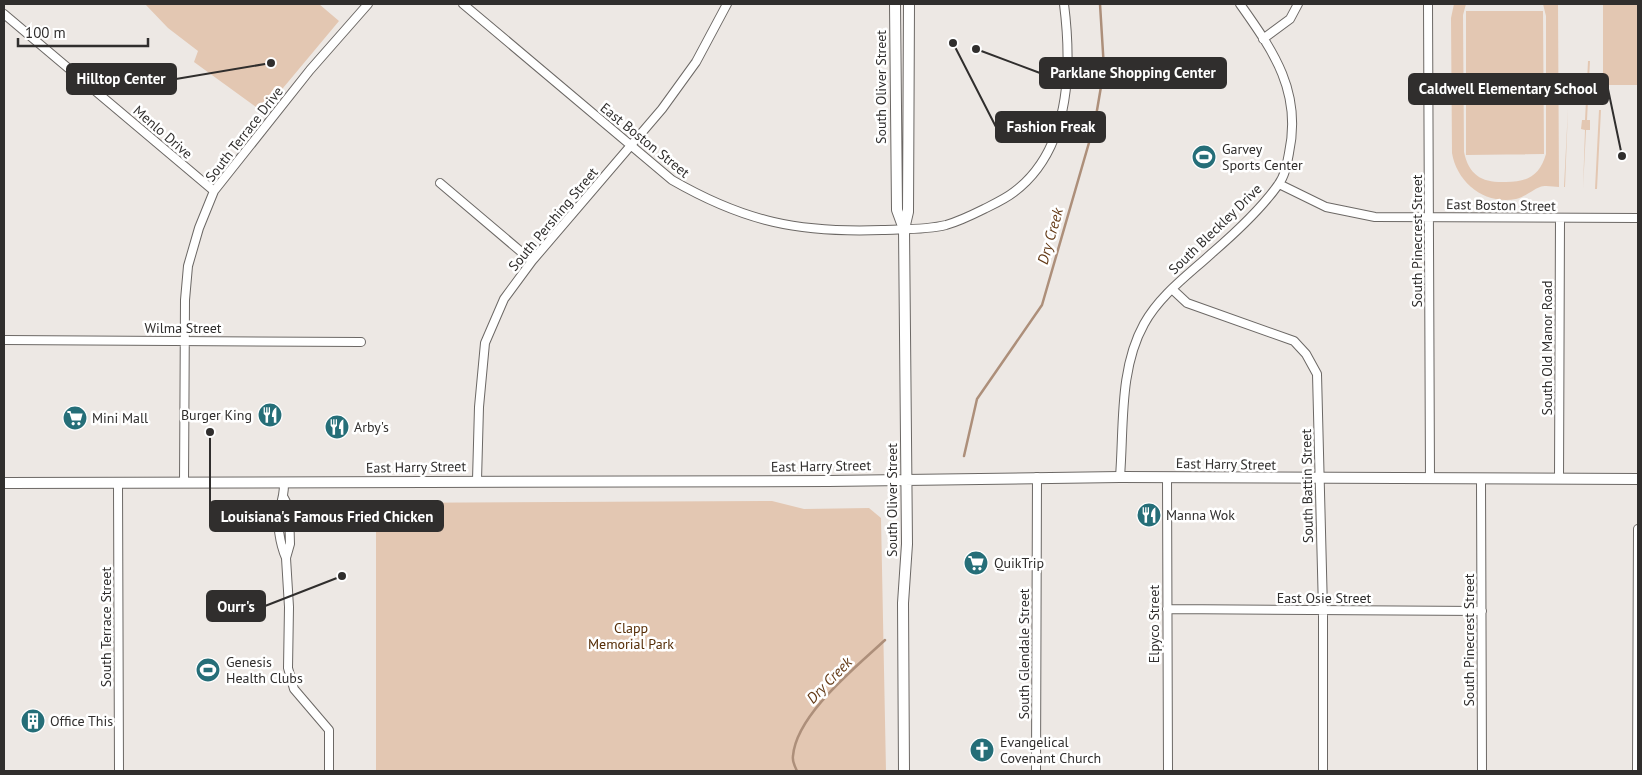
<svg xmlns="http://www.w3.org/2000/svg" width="1642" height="775" viewBox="0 0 1642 775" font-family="'PT Sans',sans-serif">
<rect width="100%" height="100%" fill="#ede8e4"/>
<path fill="#e3c7b2" d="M145,4H319L339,21L263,112L194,62L198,51L168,28Z
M1454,4H1466L1463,15L1464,152C1469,176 1483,183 1506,182C1528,182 1540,175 1546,154V16L1543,4H1558L1559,187C1554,187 1545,185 1540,187C1532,190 1525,197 1516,199C1485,205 1457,183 1452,153L1451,18Z
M1603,4H1638V85H1603Z
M1543,11L1544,154L1466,155V11Z
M1588,61H1590L1587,120H1590V130H1586L1583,189L1585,130L1581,129L1582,120H1585Z
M1568,108L1565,187H1564Z
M1599,110H1601L1597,189H1595Z
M772,501L804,509L869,508L881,518L886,771H376V503Z"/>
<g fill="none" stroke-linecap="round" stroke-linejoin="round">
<path stroke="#ad8f7a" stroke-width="2.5" d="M964,456L977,399L1042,305L1095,122L1104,69L1100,4
M797,771C795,767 792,761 793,756C796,715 856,667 885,640"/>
<defs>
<path id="minor" d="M463,4L672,180C745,222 799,233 882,230C903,229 926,230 946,225C960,221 972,215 984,209C994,204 1005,199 1014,192C1071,149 1072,67 1064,4
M1428,4L1430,479
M4,14L214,191
M1263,39L1290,19L1298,4
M440,183L532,261
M1279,184L1326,207L1375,217L1638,218
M1172,289L1187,303L1294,341L1306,354L1317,374L1323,610V771
M4,340L361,342
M1120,477C1124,426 1119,369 1144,324C1160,295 1188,275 1212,253C1234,234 1261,209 1278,185C1285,176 1287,164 1289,153C1302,92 1274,52 1240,4
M1167,477L1168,771
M1481,479L1482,771
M1559,479L1560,218
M477,480L479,407L485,343L504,299L532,261L662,109L696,62L727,4
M118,483L119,771
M184,483L185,300L188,266L199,228L214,191L310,70L368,4
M284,484C284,493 283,498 280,507C276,522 280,544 286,558
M284,498L289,508L290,544L286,558L289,607L288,668L294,689L329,730V771
M1167,609L1482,611
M1036,771L1037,477
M1637,771L1638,529"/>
<path id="secondary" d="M895,4L897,210L904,229
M4,483L828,481L1120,477L1638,479
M904,771L903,603L907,544L904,229L908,212L909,4"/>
</defs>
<use href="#minor" stroke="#6c6865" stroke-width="10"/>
<use href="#secondary" stroke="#6c6865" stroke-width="12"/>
<use href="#minor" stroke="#fff" stroke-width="8"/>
<use href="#secondary" stroke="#fff" stroke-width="10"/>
</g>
<defs>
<symbol id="stadium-disc" viewBox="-11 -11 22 22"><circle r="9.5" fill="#256e78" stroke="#fff"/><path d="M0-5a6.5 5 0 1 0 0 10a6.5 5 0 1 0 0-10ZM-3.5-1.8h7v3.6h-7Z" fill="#fff"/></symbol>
<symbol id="restaurant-disc" viewBox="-11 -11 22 22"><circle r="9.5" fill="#256e78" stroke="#fff"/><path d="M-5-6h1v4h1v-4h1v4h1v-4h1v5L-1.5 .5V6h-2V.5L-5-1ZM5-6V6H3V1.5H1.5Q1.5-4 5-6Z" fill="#fff"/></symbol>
<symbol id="supermarket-disc" viewBox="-11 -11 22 22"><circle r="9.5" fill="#256e78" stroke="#fff"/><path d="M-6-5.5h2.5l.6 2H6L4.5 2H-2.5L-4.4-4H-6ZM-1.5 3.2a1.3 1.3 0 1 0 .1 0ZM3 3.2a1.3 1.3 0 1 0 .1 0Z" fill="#fff"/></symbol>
<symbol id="building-disc" viewBox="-11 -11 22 22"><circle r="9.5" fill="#256e78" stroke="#fff"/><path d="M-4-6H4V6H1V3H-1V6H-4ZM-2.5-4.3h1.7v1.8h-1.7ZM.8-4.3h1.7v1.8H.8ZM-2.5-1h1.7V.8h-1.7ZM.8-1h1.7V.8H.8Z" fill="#fff"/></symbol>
<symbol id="church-disc" viewBox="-11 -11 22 22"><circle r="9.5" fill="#256e78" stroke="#fff"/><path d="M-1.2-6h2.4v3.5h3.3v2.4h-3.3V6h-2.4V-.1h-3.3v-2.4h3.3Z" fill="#fff"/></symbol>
</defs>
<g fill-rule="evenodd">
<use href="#stadium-disc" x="1190" y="143" width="28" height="28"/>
<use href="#restaurant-disc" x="256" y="401" width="28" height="28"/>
<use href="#supermarket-disc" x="61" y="404" width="28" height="28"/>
<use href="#restaurant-disc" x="323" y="413" width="28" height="28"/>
<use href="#restaurant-disc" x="1135" y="501" width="28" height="28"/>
<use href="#supermarket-disc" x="962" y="549" width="28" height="28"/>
<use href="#stadium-disc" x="194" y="656" width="28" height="28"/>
<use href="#building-disc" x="19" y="707" width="28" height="28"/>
<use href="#church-disc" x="968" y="736" width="28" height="28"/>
</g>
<g text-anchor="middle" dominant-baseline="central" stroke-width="5" stroke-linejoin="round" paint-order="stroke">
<g font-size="14" fill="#302e2d" stroke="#fff">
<text transform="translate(881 87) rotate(-90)">South Oliver Street</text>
<text transform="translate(163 132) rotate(41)">Menlo Drive</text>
<text transform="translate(244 134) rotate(-52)">South Terrace Drive</text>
<text transform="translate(645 140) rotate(39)">East Boston Street</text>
<text transform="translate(1501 205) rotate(1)">East Boston Street</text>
<text transform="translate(553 219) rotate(-50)">South Pershing Street</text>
<text transform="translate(1215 229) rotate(-44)">South Bleckley Drive</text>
<text transform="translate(1417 241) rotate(-90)">South Pinecrest Street</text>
<text x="183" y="328">Wilma Street</text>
<text transform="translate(1547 348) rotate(-90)">South Old Manor Road</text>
<text transform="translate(1226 464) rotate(1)">East Harry Street</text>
<text transform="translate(821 466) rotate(-1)">East Harry Street</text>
<text transform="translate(416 467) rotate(-1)">East Harry Street</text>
<text transform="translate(1307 486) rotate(-91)">South Battin Street</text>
<text transform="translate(892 500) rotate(-90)">South Oliver Street</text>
<text x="1324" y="598">East Osie Street</text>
<text transform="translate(1154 624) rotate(-90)">Elpyco Street</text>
<text transform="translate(106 627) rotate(-90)">South Terrace Street</text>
<text transform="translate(1469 640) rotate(-90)">South Pinecrest Street</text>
<text transform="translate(1024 654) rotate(-90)">South Glendale Street</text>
</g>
<g font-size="14" fill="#302e2d" stroke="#fff" text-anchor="start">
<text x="1222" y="149">Garvey<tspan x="1222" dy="16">Sports Center</tspan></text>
<text x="252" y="415" text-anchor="end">Burger King</text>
<text x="92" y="418">Mini Mall</text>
<text x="354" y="427">Arby's</text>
<text x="1166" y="515">Manna Wok</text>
<text x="994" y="563">QuikTrip</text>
<text x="226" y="662">Genesis<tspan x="226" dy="16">Health Clubs</tspan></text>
<text x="50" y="721">Office This</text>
<text x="1000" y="742">Evangelical<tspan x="1000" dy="16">Covenant Church</tspan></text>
</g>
<g font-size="14" fill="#562d06" stroke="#fff">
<text x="631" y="628">Clapp<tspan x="631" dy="16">Memorial Park</tspan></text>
</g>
<g font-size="15" font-style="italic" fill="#633915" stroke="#fff">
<text transform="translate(1050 236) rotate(-74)">Dry Creek</text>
<text transform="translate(829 680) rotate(-46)">Dry Creek</text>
</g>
</g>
<path fill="none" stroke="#302e2d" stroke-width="2" d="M976 49L1040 73M271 63L176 79M1622 156L1608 89M953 43L996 127M210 432L210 516M342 576L265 606"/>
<g fill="#302e2d" stroke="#fff" stroke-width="2">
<circle cx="976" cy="49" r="5"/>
<circle cx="271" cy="63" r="5"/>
<circle cx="1622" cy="156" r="5"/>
<circle cx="953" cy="43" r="5"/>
<circle cx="210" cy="432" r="5"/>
<circle cx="342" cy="576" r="5"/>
</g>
<g fill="#302e2d" stroke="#302e2d" stroke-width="2">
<rect x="1040" y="58" width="186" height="30" rx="5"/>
<rect x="67" y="64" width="109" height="30" rx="5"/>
<rect x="1409" y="74" width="199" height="30" rx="5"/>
<rect x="996" y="112" width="109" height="30" rx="5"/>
<rect x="210" y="501" width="233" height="30" rx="5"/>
<rect x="207" y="591" width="58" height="30" rx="5"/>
</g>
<g font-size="15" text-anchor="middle" font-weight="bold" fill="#fff">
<text x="1133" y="78">Parklane Shopping Center</text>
<text x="121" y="84">Hilltop Center</text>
<text x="1508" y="94">Caldwell Elementary School</text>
<text x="1051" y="132">Fashion Freak</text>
<text x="327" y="522">Louisiana's Famous Fried Chicken</text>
<text x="236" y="612">Ourr's</text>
</g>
<rect width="1642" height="775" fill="none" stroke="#302e2d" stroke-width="10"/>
<path d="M18 38v8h130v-8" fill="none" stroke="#302e2d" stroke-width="2.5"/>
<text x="25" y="38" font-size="15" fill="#302e2d" stroke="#ffffff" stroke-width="4" paint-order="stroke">100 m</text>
</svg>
